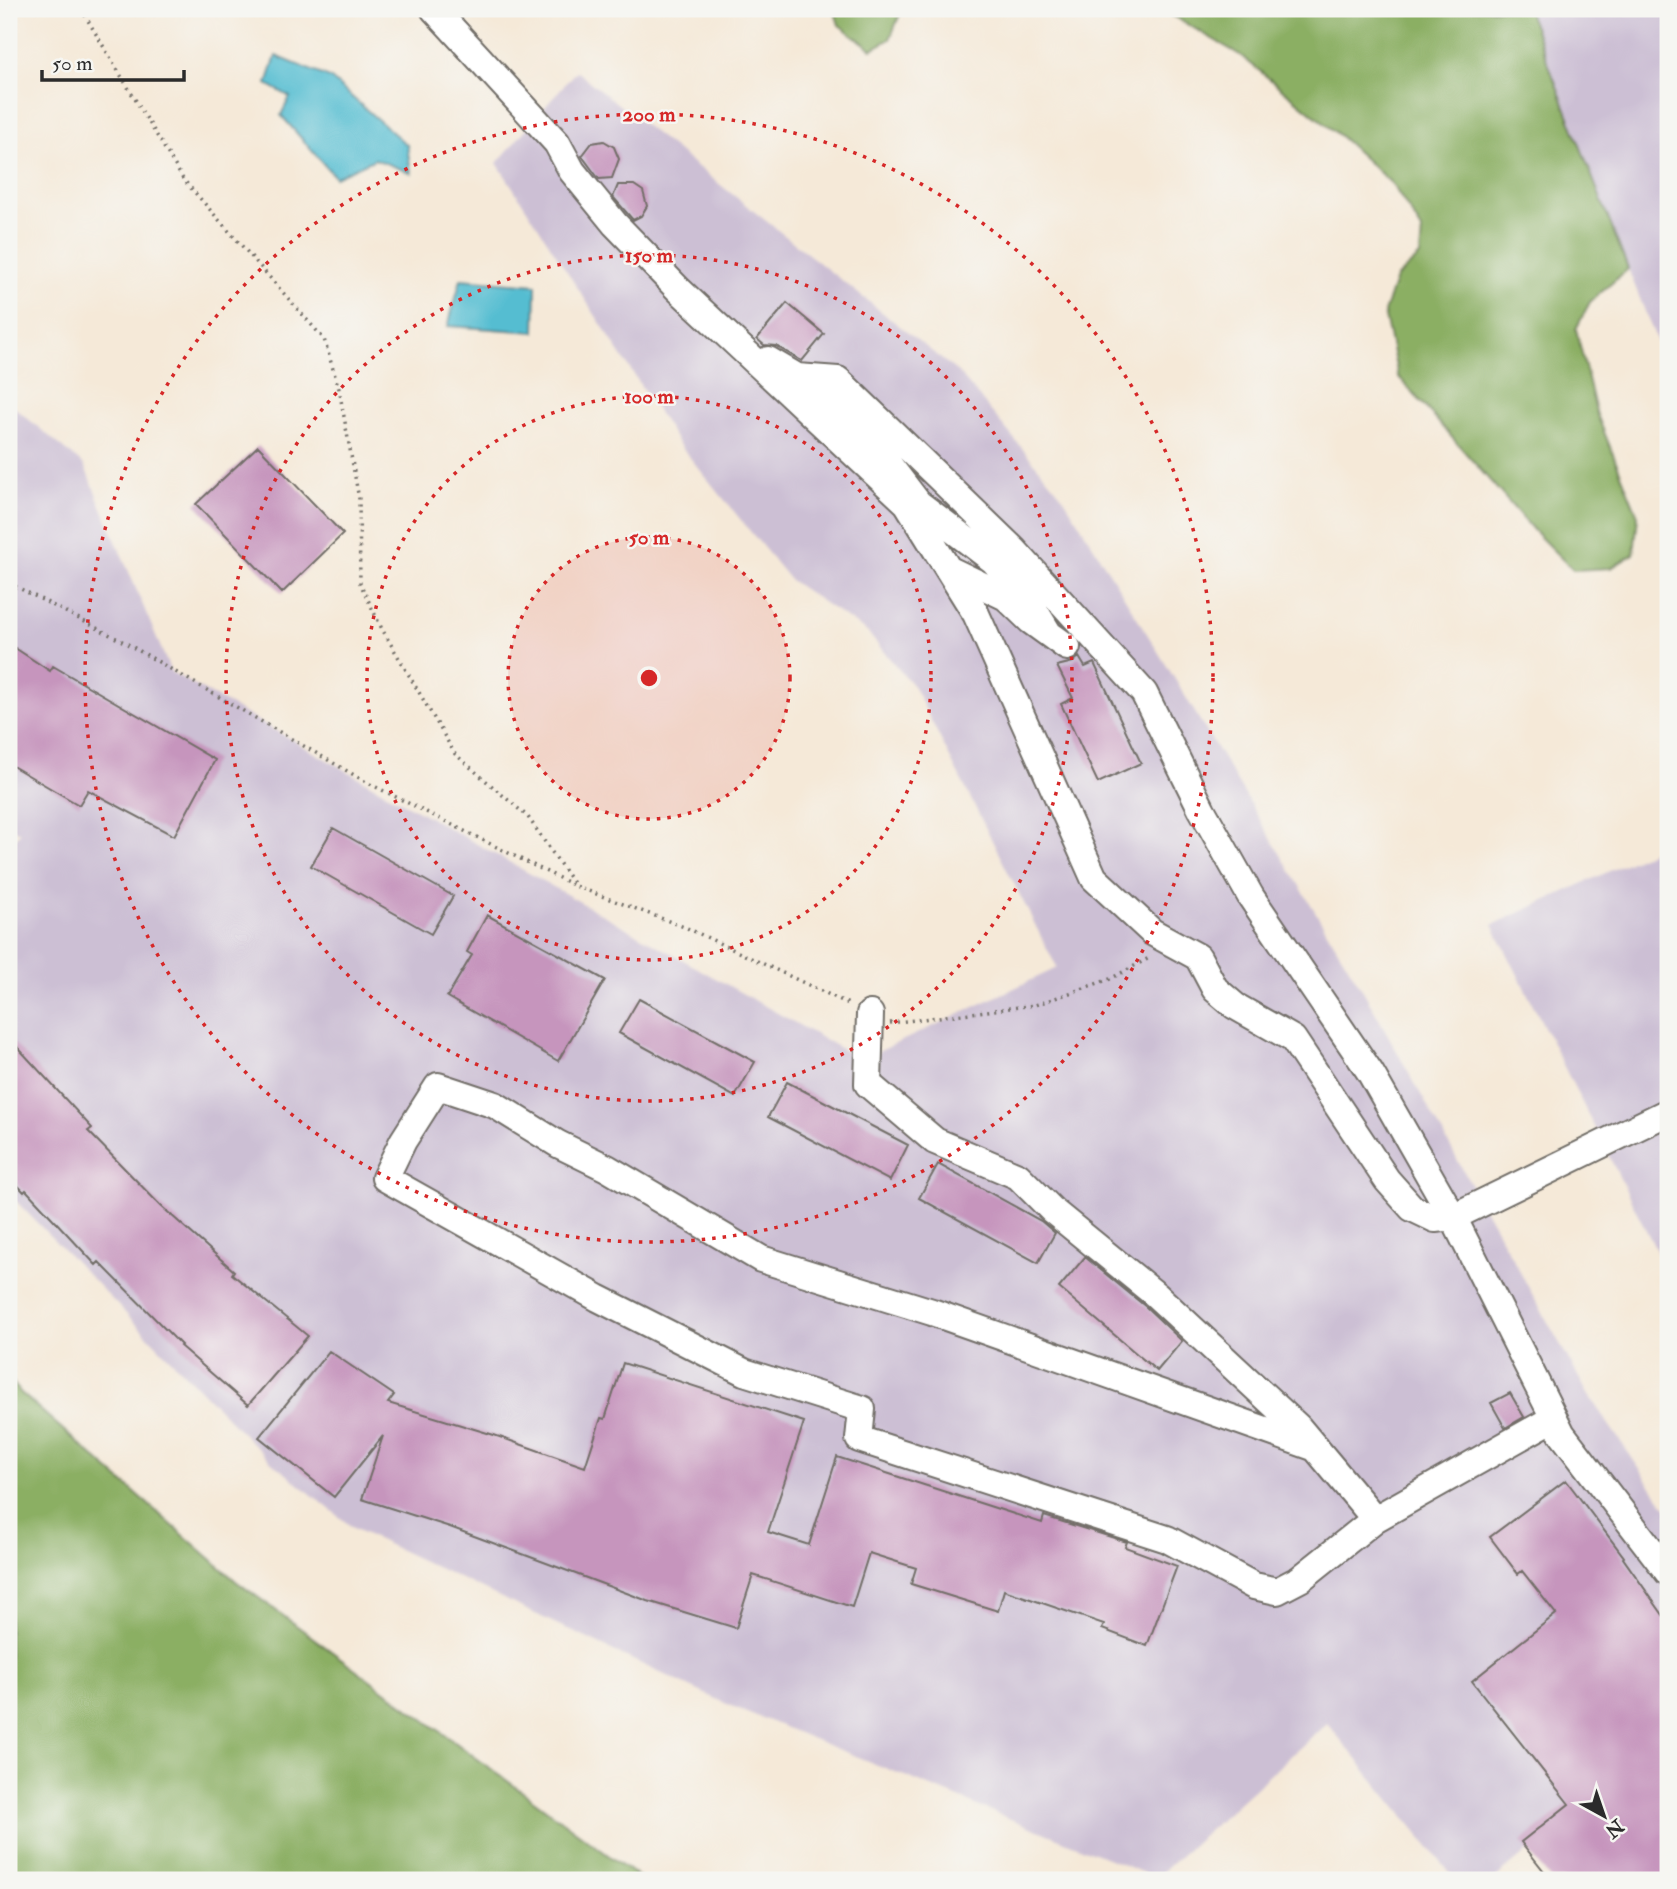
<svg xmlns="http://www.w3.org/2000/svg" width="1677" height="1889" viewBox="0 0 1677 1889" font-family="'IM FELL Double Pica',serif">
<rect width="100%" height="100%" fill="#f6f6f2"/>
<filter id="ink" filterUnits="userSpaceOnUse"><feTurbulence type="fractalNoise" baseFrequency=".0143" numOctaves="2"/><feDisplacementMap in="SourceGraphic" scale="14" xChannelSelector="R" yChannelSelector="G"/><feConvolveMatrix kernelMatrix="1 2 1 2 8 2 1 2 1" color-interpolation-filters="sRGB"/></filter>
<filter id="wash" filterUnits="userSpaceOnUse"><feTurbulence type="fractalNoise" baseFrequency=".00686" numOctaves="4" result="noise"/><feDisplacementMap in="SourceGraphic" scale="28" xChannelSelector="R" yChannelSelector="G"/><feGaussianBlur stdDeviation="1.57" result="paint"/><feColorMatrix in="noise" values="0 0 0 0 0 0 0 0 0 0 0 0 0 0 0 0 0 1.4 0 .05"/><feComposite in="paint" operator="in"/></filter>
<g filter="url(#wash)">
<rect width="100%" height="100%" fill="#f5e9d8"/>
<path fill="#ccbfd4" d="M1527,9H1668V369L1613,231Z
M576,71L959,373L1063,497L1173,676L1365,994L1589,1396L1668,1510V1880H1555L1529,1850L1493,1880H1456L1327,1723L1156,1878L722,1702L353,1528L268,1459L9,1194V844L20,833L9,826V403L84,465L171,672L861,1060L1057,968L914,687L867,632L790,580L678,443L497,163Z
M1668,844V1257L1661,1260L1493,925Z"/>
<path fill="#8baf63" stroke="#5b6d47" stroke-width="2" d="M834,9H902L890,39L872,49L839,25Z
M1161,9H1527L1628,269L1590,302L1576,329L1596,412L1638,516L1634,554L1611,568L1573,570L1535,532L1398,376L1384,312L1396,278L1420,256L1422,230L1392,184L1340,136L1240,55Z
M9,1378L21,1393L236,1581L642,1880H9Z"/>
<path fill="#54bdd1" stroke="#40747e" stroke-width="2" d="M276,56L330,78L407,145L411,173L375,159L335,177L281,115L290,97L267,84Z
M461,279L536,285L535,332L448,326Z"/>
<g id="blocks">
<path fill="#c695bd" d="M604,141L614,147L619,159L612,178L599,179L582,156L592,143Z
M618,185H634L643,191L647,206L641,216L633,220L613,197Z
M787,303L824,334L802,361L776,346L764,345L757,339Z
M258,446L343,534L282,593L196,504Z
M9,644L50,671L53,666L215,760L174,836L88,790L79,805L9,764Z
M1079,657L1085,667L1094,663L1141,763L1098,783L1061,704L1073,698L1057,666L1073,662Z
M333,828L453,896L431,934L311,866Z
M487,915L605,980L558,1061L447,997L472,955L467,952Z
M639,999L755,1062L735,1097L619,1033Z
M9,1038L92,1128L88,1131L161,1206L234,1271L232,1274L308,1336L248,1405L180,1346L181,1345L99,1262L96,1265L26,1190L24,1192L9,1176Z
M787,1082L908,1145L890,1181L768,1117Z
M938,1164L1041,1221L1055,1233L1038,1263L919,1198Z
M1085,1257L1146,1307L1182,1341L1157,1371L1059,1288Z
M329,1351L394,1395L388,1403L494,1435L585,1467L601,1418L605,1419L623,1363L804,1422L768,1532L809,1545L837,1457L1042,1523L1044,1516L1127,1542L1125,1547L1177,1566L1147,1646L1102,1629L1104,1624L1004,1590L998,1611L911,1584L916,1568L869,1553L852,1607L753,1575L736,1628L648,1601L450,1527L362,1499L383,1436L334,1497L259,1437Z
M1510,1393L1524,1417L1505,1428L1491,1403Z
M1566,1480L1624,1557L1623,1558L1668,1622V1880H1551L1521,1842L1569,1804L1472,1681L1556,1614L1522,1571L1518,1574L1490,1537Z"/>
</g>
</g>
<g filter="url(#ink)">
<use href="#blocks" fill-opacity="0" stroke="#726e68" stroke-width="2"/>
<g fill="none" stroke-linecap="round" stroke-linejoin="round">
<defs>
<path id="minor" d="M434,9L557,143L572,171L615,224L678,289L907,503L976,614L1094,878L1152,932L1198,957L1215,989L1235,1006L1293,1039L1387,1180L1412,1208L1435,1219L1453,1217L1668,1112
M768,360L797,377L838,380L1014,550L1144,693L1202,810L1251,897L1370,1072L1453,1217L1562,1434L1668,1572
M809,378L889,465L918,503L994,561L1027,598L1049,634
M948,569L1006,597L1031,621L1067,647
M870,1014L868,1084L935,1141L1018,1176L1053,1211L1156,1295L1298,1427L1375,1519
M1316,1448L932,1312L761,1259L607,1168L558,1144L495,1105L438,1086L403,1141L385,1178L598,1298L744,1372L862,1409L859,1439L1167,1539L1254,1586L1277,1591L1300,1579L1375,1519L1554,1418"/>
</defs>
<use href="#minor" stroke="#726e68" stroke-width="30"/>
<path stroke="#726e68" stroke-width="3.5" stroke-dasharray="2 5" stroke-linecap="butt" d="M81,9L183,179L324,339L339,389L359,499L360,583L382,629L455,754L528,817L575,886L687,928L851,1005
M9,583L124,642L368,783L573,885
M890,1023L1035,1005L1110,979L1151,957"/>
<use href="#minor" stroke="#fff" stroke-width="26"/>
</g>
</g>
<circle cx="649" cy="678" r="141" fill="#d62828" fill-opacity=".12"/>
<g fill="none" stroke="#d62828" stroke-width="3.5" stroke-dasharray="3.5 7">
<circle cx="649" cy="678" r="141"/>
<circle cx="649" cy="678" r="282"/>
<circle cx="649" cy="678" r="423"/>
<circle cx="649" cy="678" r="564"/>
</g>
<circle cx="649" cy="678" r="10" fill="#d62828" stroke="#f6f6f2" stroke-width="3.5"/>
<g font-size="21" text-anchor="middle" font-weight="bold" fill="#d62828" stroke="#f6f6f2" stroke-width="5" stroke-linejoin="round" paint-order="stroke">
<text x="649" y="121">200 m</text>
<text x="649" y="262">150 m</text>
<text x="649" y="403">100 m</text>
<text x="649" y="544">50 m</text>
</g>
<rect width="1677" height="1889" fill="none" stroke="#f6f6f2" stroke-width="35"/>
<g transform="translate(1604 1816) rotate(140)" stroke="#f6f6f2" stroke-width="5" paint-order="stroke">
<path d="M0-5L12 26L0 18L-12 26Z" fill="#2b2b2b"/>
<text y="-10" font-size="19" font-weight="bold" text-anchor="middle" fill="#2b2b2b">N</text>
</g>
<path d="M42 70v10h142v-10" fill="none" stroke="#2b2b2b" stroke-width="3.5"/>
<text x="52" y="70" font-size="21" fill="#2b2b2b" stroke="#f6f6f2" stroke-width="5" paint-order="stroke">50 m</text>
</svg>
